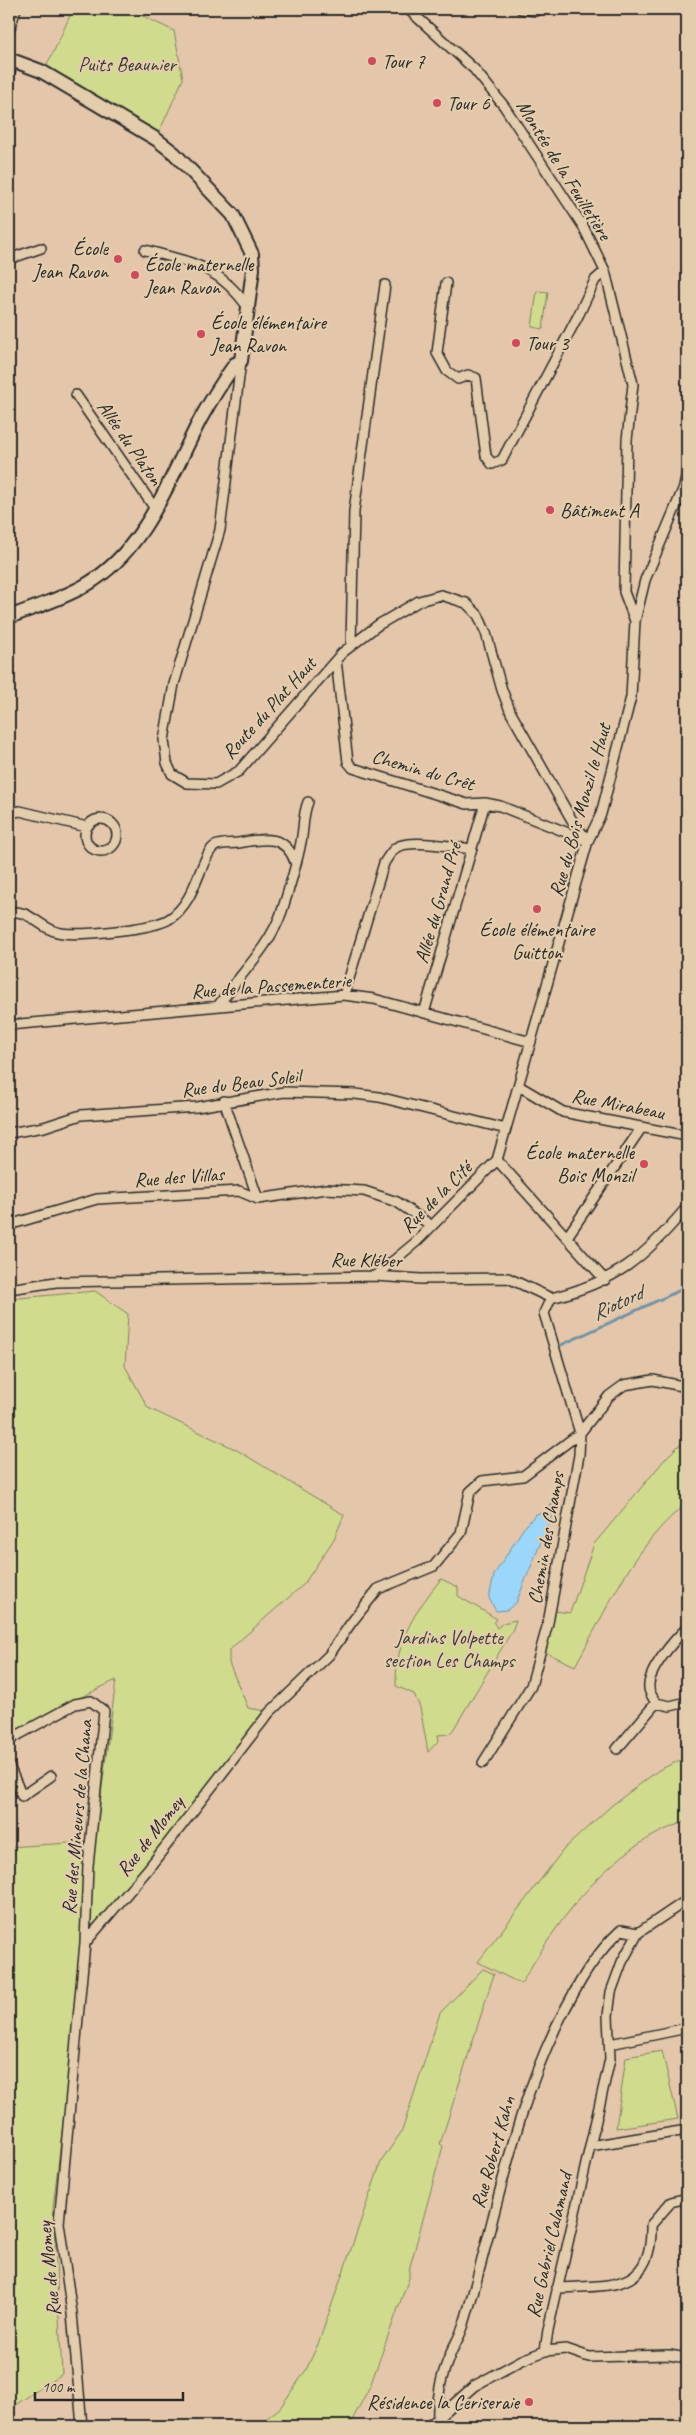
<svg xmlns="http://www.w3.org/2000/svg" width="696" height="2435" viewBox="0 0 696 2435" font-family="Caveat,sans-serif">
<rect width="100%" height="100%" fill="#e4c6aa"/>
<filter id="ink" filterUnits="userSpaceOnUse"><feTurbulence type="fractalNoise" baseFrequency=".02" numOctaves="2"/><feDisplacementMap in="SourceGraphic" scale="10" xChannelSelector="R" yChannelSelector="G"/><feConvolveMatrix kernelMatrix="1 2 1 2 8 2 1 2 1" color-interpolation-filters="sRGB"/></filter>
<g filter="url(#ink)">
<path fill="#d0db8e" stroke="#7e835c" d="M73,9H128L174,31L183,79L156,139L41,71C51,63 66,23 73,9Z
M537,291L548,292L543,329L532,327Z
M95,1291L128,1314L125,1366L148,1408L235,1449L344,1515L334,1539L304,1584L229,1650V1663L248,1708L266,1711L137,1877L102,1918L89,1927L86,1910L116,1680L29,1723L9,1735V1299Z
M687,1442V1503C635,1543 607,1609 575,1666L545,1652L555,1611L570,1613L594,1544L666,1458L678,1446Z
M441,1579L458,1587V1596L497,1619L494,1623L497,1628L503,1623L516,1620L512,1631L453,1730L449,1734L438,1735L439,1740L428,1752L420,1707L414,1694L396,1686C395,1641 414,1613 441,1579Z
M687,1757V1821C611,1845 559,1918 521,1984L478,1962L564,1849L611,1806L659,1770Z
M84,1842L85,1943L53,2207L62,2374L9,2409V1847Z
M483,1969L494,1974L440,2144L443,2146L409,2270V2278L370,2386L349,2426H257L280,2408L306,2370L319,2342L381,2162L402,2131L440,2013Z
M662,2051L678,2119L616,2128L626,2057Z"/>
<path fill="#9ad7fb" stroke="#6e92a8" d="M547,1511L552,1515L516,1603L507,1610L496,1611L489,1598L494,1575L523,1529L536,1514Z"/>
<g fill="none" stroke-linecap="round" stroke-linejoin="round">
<path stroke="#6e92a8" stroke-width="3" d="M559,1346L687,1287
M9,1351H14
M547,1511L555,1500"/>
<defs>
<path id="street" d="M408,9L474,69L504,106L583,226L605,271L633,384L627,440L624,592L635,621
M521,9L536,11L541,9
M9,31L16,9
M9,74L14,60
M145,250C193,263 217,265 248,307
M9,259L41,248
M446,283L437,353L447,371L458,379L468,375L476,378L486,456L492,464L502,460L579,314L595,280L605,271
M241,361L220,530L174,684L164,740L167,763L172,774L187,783L216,784L239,771L342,653L378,625L419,601L441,595L466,603L478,615L486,633L502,690L511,713L573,822L588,841
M76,395L156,510
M351,645L354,511L385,285
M336,660L348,762L353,768L467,804L485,803L500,806L586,840
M9,813L20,811L87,827
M85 835a16 16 0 1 1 32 0a16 16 0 1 1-32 0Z
M9,912C29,909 39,927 57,932C74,937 154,929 169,919C197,902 201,854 215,846C221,843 232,844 238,843C262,839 285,833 295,862
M344,995L384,863C388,857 391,851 397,847C412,839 454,847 472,849
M218,1006C239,975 270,947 282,911C289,889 299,858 302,836C304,824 303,814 308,802
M424,1013L485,803
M9,1025L344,995L374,999L531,1042
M519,1086L563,1112L687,1136
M224,1101L258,1199
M9,1133L44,1127L81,1115L197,1107L284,1092L355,1094L379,1097L506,1129
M497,1160L605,1280
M9,1225L97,1199L239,1191L258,1199L326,1189L364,1191L397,1202L432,1226
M567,1237L642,1127
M375,1276L416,1242L497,1160L588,841L601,814L631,697L635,621L645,580L684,487L687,471
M9,1289L56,1282L375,1276L421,1279L508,1278L551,1298C616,1282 645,1257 687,1207
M687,1628C675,1639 647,1671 649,1688C649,1693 654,1699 656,1703L670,1706L687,1702
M9,1740L75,1704L91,1701L104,1711L88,1866L85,1943
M617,1749L656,1703
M483,1763L531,1686L548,1623L579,1455L580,1433L544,1313L551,1298
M9,1766L22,1796L51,1776
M610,2044L687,2028
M590,2146L687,2130
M557,2288C609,2285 653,2293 651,2225L671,2202L687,2198
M545,2351L548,2330L610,2059L608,2016L611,1992L622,1962L638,1933L687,1900
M438,2418C437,2394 441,2377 450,2355C454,2345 461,2335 464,2324C496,2220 512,2111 563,2013C580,1981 594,1955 621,1930L638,1933
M82,2426L72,2313L59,2223L85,1943L148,1869L269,1713L329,1655L351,1623L378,1589L434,1566L461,1533L470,1492L482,1481L523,1476L580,1433L609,1396L624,1385L653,1380L687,1387
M429,2426L474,2386L522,2360L545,2351L566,2349L589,2357L669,2355L687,2358"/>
<path id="secondary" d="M9,59L41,71L156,139L174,153L233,215L252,254L253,269L241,361L235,364C223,381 211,400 201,418C170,477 147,549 86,585C62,599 35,607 9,617"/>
</defs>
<use href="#street" stroke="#2b2b2b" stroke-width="12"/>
<use href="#secondary" stroke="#2b2b2b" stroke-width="16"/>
<use href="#street" stroke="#e4cdad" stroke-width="9"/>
<use href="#secondary" stroke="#e4cdad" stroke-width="12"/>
</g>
</g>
<g fill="#d1495b" stroke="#e4cdad" stroke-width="2">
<circle cx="372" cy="61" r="5"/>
<circle cx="437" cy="103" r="5"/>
<circle cx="118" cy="259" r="5"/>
<circle cx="135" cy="275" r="5"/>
<circle cx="201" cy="334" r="5"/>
<circle cx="516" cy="343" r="5"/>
<circle cx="550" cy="510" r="5"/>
<circle cx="537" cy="909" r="5"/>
<circle cx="644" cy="1164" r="5"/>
<circle cx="529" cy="2402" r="5"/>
</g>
<g text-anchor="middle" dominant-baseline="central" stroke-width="4.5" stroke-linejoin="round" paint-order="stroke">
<g font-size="20" fill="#2b2b2b" stroke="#e4cdad" text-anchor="start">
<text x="382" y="61">Tour 7</text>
<text x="447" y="103">Tour 6</text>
<text x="108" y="248" text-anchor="end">École<tspan x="108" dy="23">Jean Ravon</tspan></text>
<text x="145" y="264">École maternelle<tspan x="145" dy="23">Jean Ravon</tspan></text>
<text x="211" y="322">École élémentaire<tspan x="211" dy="23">Jean Ravon</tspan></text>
<text x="526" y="343">Tour 3</text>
<text x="560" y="510">Bâtiment A</text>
<text x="537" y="929" text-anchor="middle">École élémentaire<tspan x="537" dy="23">Guitton</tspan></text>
<text x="634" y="1152" text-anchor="end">École maternelle<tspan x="634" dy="23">Bois Monzil</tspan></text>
<text x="519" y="2402" text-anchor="end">Résidence la Ceriseraie</text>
</g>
<g font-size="20" fill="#3c3d35" stroke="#e4cdad">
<text x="127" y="64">Puits Beaunier</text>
<text x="449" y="1637">Jardins Volpette<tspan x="449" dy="23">section Les Champs</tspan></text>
</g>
<g font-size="20" fill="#2b2b2b" stroke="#e4cdad">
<text transform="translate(564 170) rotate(58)">Montée de la Feuilletière</text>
<text transform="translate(130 443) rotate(55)">Allée du Platon</text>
<text transform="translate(269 708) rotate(-48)">Route du Plat Haut</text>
<text transform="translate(423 770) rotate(16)">Chemin du Crêt</text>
<text transform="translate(580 810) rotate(-74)">Rue du Bois Monzil le Haut</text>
<text transform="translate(438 903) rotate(-74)">Allée du Grand Pré</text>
<text transform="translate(271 986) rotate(-4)">Rue de la Passementerie</text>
<text transform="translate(241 1083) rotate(-7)">Rue du Beau Soleil</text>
<text transform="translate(618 1104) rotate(11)">Rue Mirabeau</text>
<text transform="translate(179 1177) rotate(-4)">Rue des Villas</text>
<text transform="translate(436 1197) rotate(-45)">Rue de la Cité</text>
<text transform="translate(366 1260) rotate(1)">Rue Kléber</text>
<text transform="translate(546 1538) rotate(-80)">Chemin des Champs</text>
<text transform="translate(77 1817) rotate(-85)">Rue des Mineurs de la Chana</text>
<text transform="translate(150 1836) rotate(-52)">Rue de Momey</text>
<text transform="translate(493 2152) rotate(-74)">Rue Robert Kahn</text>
<text transform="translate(549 2245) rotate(-77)">Rue Gabriel Calamand</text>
<text transform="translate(49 2269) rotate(-96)">Rue de Momey</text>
</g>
<g font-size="21" font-style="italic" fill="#363c40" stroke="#e4cdad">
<text transform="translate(617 1303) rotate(-25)">Riotord</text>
</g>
</g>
<rect width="696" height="2435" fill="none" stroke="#e4cdad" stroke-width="30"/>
<rect x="15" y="15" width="666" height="2405" fill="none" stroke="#2b2b2b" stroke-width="2" filter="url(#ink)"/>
<path d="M35 2392v8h148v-8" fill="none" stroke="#2b2b2b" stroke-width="2.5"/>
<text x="42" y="2392" font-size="15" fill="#2b2b2b" stroke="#e4cdad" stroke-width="4" paint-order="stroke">100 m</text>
</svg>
